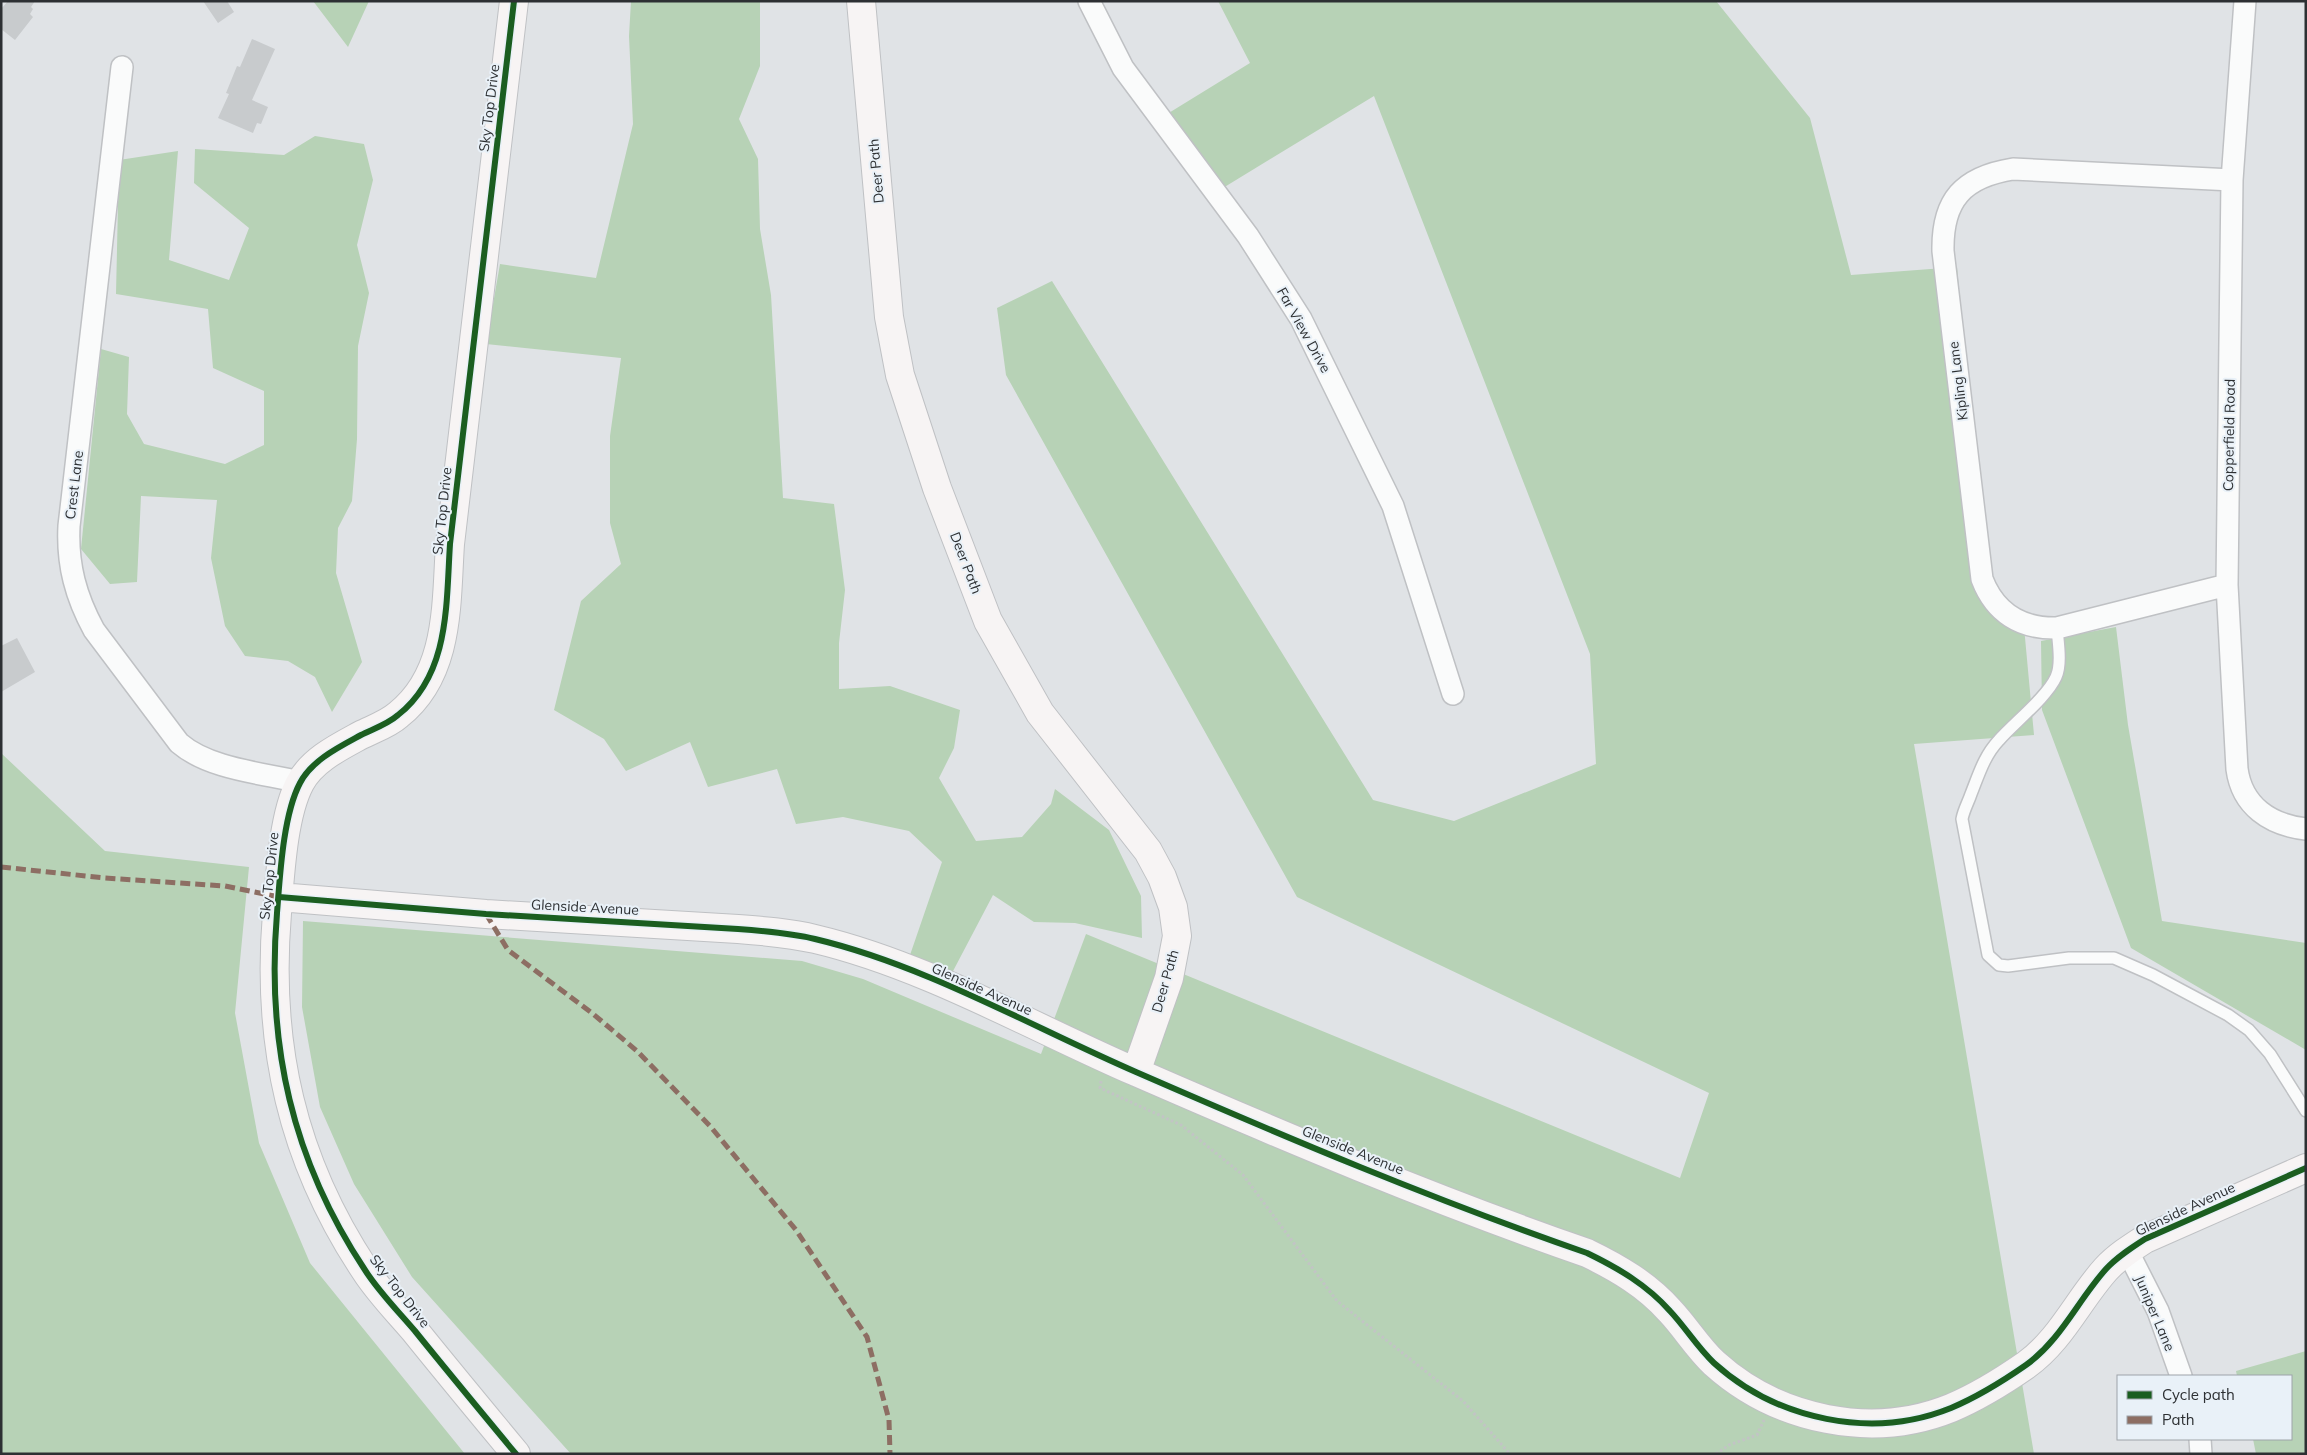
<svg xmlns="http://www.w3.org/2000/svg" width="2307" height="1455" viewBox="0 0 2307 1455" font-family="Mulish,sans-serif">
<rect width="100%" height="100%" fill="#e0e3e6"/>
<path fill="#b7d2b6" d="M313,1H369L348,47Z
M631,1H760V66L739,119L758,159L760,229L771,295L783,498L834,504L845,590L839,643V689L890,686L960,710L954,748L939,778L976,841L1022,837L1051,804L1055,789L1109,830L1141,896L1142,938L1075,923L1034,922L993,895L952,973L910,955L942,862L909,831L843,817L796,824L777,769L708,787L690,742L626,771L604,739L554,710L581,601L621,564L610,523V436L621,358L486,344L500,264L596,278L633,124L629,36Z
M1218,1H1716L1810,118L1851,275L1957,267L1985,580L2023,616L2034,735L1914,744L2034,1454H571L412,1277L354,1184L320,1107L302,1007L303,921L802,961L863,979L1041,1054L1086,934L1680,1178L1709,1093L1297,897L1006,375L997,308L1052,281L1373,800L1454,821L1596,764L1590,654L1374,96L1218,191L1159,119L1250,63Z
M315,136L364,144L373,180L357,245L369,293L358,346L357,439L352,501L338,528L336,573L362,662L332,712L315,677L288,661L245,656L225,626L211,558L217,500L141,496L137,582L110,584L81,549L101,349L129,357L127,414L144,444L225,464L264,445V391L213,368L208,309L116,294L119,160L178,151L169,260L229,280L249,228L194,183L195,149L284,155Z
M2116,627L2128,725L2162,921L2306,943V1050L2131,948L2042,710L2041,641Z
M1,753L105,851L249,867L235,1013L259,1143L310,1263L465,1454H1Z
M2306,1351V1454H2256L2253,1439H2291V1376H2237L2236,1371Z"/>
<path fill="#c8cbcd" d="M8,1H35L31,7L33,9L30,14L33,17L15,40L1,29V9Z
M203,1H227L234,12L218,23Z
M252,39L275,49L252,100L268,107L261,124L257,123L253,133L218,118L229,94L226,93L237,66L240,67Z
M17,638L35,672L1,692V646Z"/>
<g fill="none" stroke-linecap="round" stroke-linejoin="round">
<defs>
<path id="lane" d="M2057,628C2058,642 2062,664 2056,677C2047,697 2014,723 1999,740C1984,756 1979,774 1971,794C1968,803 1964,809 1962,819L1988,955L1999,965L2008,966L2069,958H2114L2153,975L2228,1015L2249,1030L2270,1054L2306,1111"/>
<path id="street" d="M1089,1L1123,68L1248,236L1301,319L1393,506L1453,694
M2245,1L2232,180L2227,585L2237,769C2242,806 2270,825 2306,829
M122,67L69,526C67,565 76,597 94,630L179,743C209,769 262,773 300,782
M2227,585L2057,628C2021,629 1995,613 1982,579L1943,251C1942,200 1963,177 2013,169L2232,180
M2127,1250L2158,1311L2181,1376
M2200,1439L2201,1454"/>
<path id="secondary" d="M514,1L450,544C446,604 450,674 398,715C388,724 373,729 361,735C339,747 312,760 300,783C283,815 280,876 277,913C266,1044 292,1160 365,1270C379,1292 398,1311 415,1331C448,1372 482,1413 516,1454
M861,1L889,317L900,375L937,488L988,621L1040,713L1148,851L1162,877L1173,907L1177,936L1169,978L1136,1072
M279,897L486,914L738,929C764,931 790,933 815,939C925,965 1032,1027 1136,1072C1285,1137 1434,1200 1587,1253C1618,1268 1647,1285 1670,1311C1686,1328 1697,1347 1714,1363C1777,1420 1872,1440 1951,1408C1977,1397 2003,1381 2026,1365C2061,1340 2078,1300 2106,1269C2117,1257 2131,1248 2145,1239L2306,1168"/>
</defs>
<use href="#lane" stroke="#bfc1c4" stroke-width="14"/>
<use href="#street" stroke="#bfc1c4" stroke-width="24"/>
<use href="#secondary" stroke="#bfc1c4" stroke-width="30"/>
<path stroke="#c2c4c5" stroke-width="3" stroke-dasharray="2.5 2.5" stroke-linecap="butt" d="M1101,1081L1100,1088L1181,1125L1243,1175L1337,1301L1463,1401L1510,1454
M1716,1454L1729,1445L1757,1435L1764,1420"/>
<use href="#lane" stroke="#fafbfb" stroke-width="11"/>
<use href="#street" stroke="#fafbfb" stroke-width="21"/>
<use href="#secondary" stroke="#f7f4f4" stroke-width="28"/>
<path stroke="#8d6e63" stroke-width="5" stroke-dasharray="10 5" stroke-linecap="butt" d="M1,867L105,878L225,886L279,897
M486,914L508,950L592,1013L637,1051L710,1126L796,1230L867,1337L889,1420L890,1454"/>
<defs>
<path id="cycleway" d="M514,1L450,544C446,604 450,674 398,715C388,724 373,729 361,735C339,747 312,760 300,783C283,815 280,876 277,913C266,1044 292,1160 365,1270C379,1292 398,1311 415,1331C448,1372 482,1413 516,1454
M279,897L486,914L738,929C764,931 790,933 815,939C925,965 1032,1027 1136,1072C1285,1137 1434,1200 1587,1253C1618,1268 1647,1285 1670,1311C1686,1328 1697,1347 1714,1363C1777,1420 1872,1440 1951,1408C1977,1397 2003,1381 2026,1365C2061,1340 2078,1300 2106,1269C2117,1257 2131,1248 2145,1239L2306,1168"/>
</defs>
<use href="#cycleway" stroke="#e9f1f8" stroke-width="9"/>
<use href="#cycleway" stroke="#1b5e20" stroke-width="6"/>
</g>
<g text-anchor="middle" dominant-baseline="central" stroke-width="4" stroke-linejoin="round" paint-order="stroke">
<g font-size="14" fill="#2d3033" stroke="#e9f1f8">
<text transform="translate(489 108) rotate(-83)">Sky Top Drive</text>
<text transform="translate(876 171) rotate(-95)">Deer Path</text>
<text transform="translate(1304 330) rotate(61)">Far View Drive</text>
<text transform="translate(1958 381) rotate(-97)">Kipling Lane</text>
<text transform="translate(2229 435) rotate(-89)">Copperfield Road</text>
<text transform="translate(74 485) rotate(-83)">Crest Lane</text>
<text transform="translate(442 511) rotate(-84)">Sky Top Drive</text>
<text transform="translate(966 563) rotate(69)">Deer Path</text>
<text transform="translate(269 876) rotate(-84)">Sky Top Drive</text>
<text transform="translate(585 907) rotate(3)">Glenside Avenue</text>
<text transform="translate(1165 981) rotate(-74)">Deer Path</text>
<text transform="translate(982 989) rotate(24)">Glenside Avenue</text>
<text transform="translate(1353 1150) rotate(22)">Glenside Avenue</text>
<text transform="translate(2185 1209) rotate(-25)">Glenside Avenue</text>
<text transform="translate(400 1291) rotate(52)">Sky Top Drive</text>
<text transform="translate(2155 1313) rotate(67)">Juniper Lane</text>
</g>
</g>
<rect width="2307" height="1455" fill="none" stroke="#2d3033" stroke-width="5"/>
<rect x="2117" y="1375" width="175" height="65" fill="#e9f1f8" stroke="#9ea4a9"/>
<rect x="2127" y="1391" width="25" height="8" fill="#1b5e20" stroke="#9ea4a9"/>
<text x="2162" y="1400" font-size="15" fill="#2d3033">Cycle path</text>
<rect x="2127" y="1416" width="25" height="8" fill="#8d6e63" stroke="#9ea4a9"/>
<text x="2162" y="1425" font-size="15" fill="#2d3033">Path</text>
</svg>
